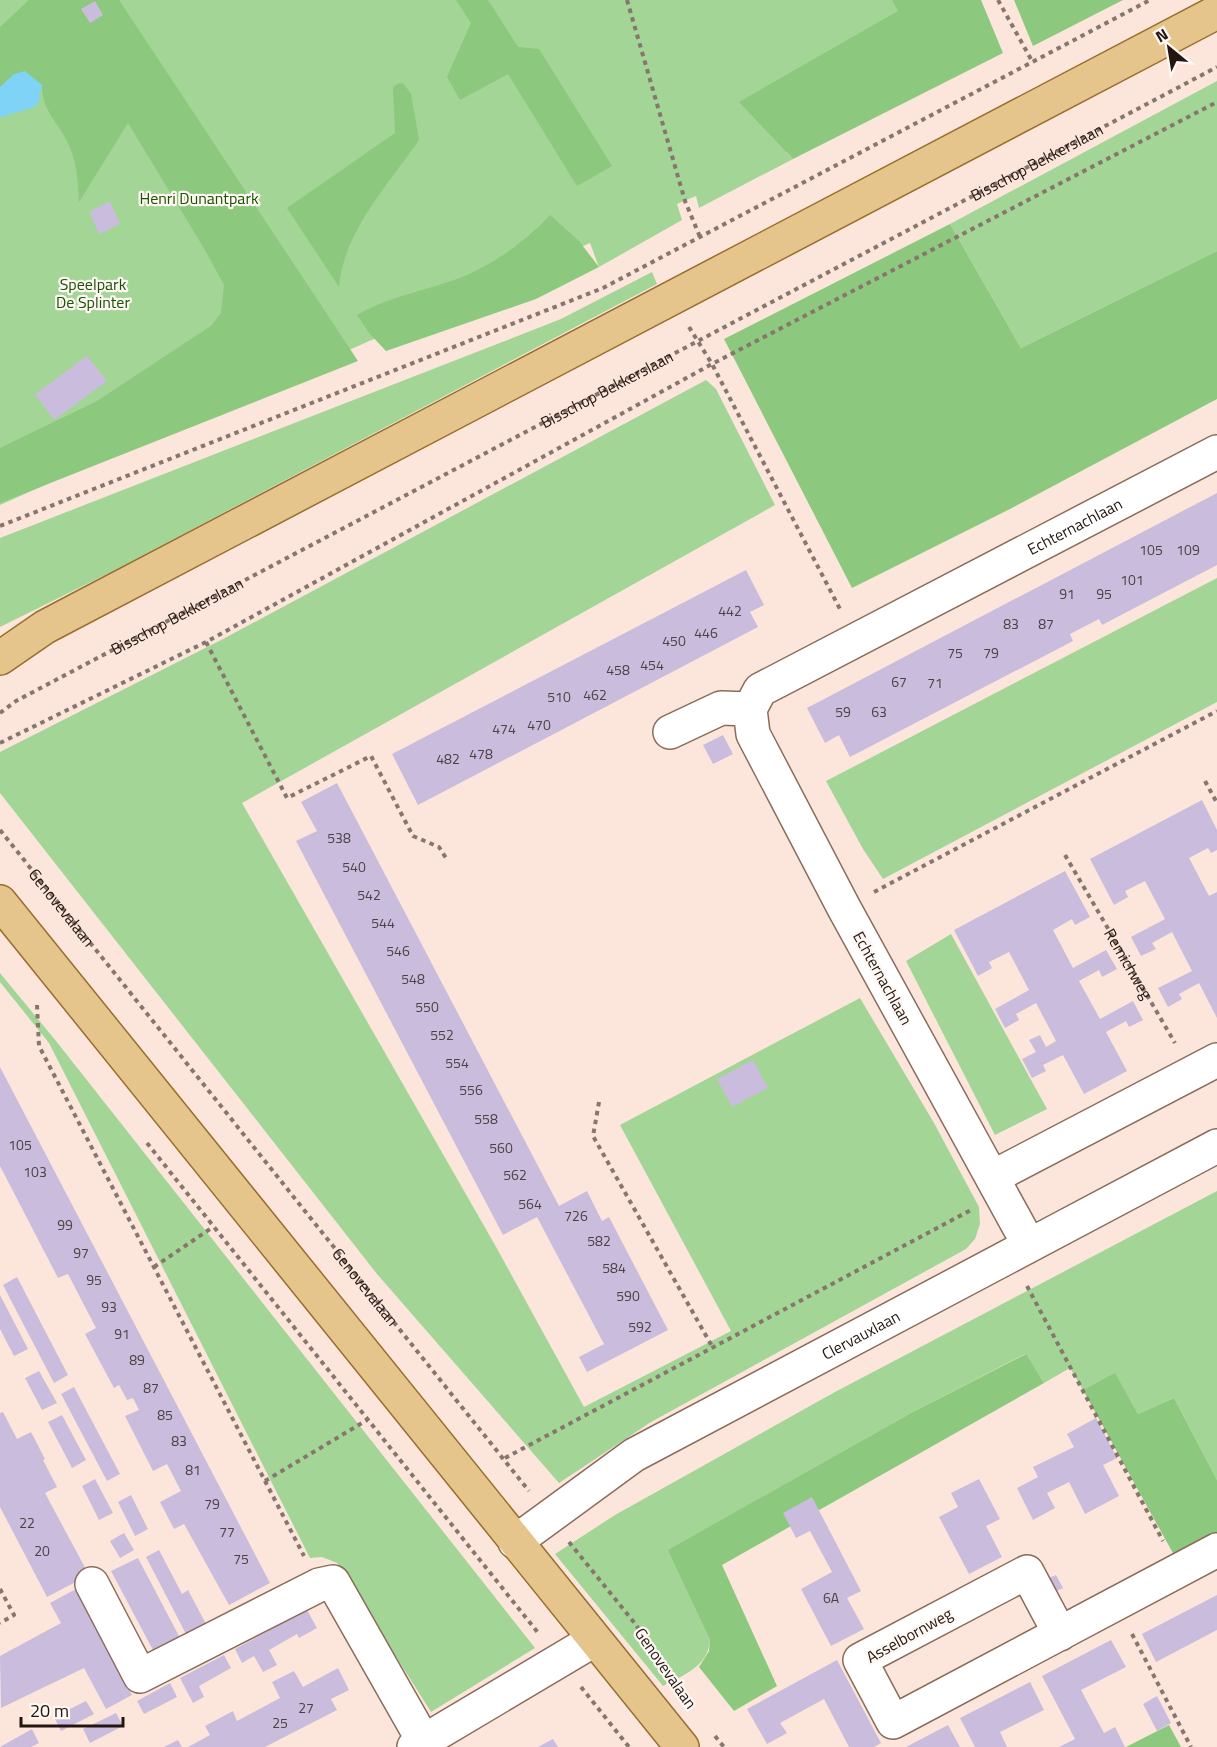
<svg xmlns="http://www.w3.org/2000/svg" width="1217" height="1747" viewBox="0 0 1217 1747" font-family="'Titillium Web',sans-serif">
<rect width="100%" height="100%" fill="#fce6db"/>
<path fill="#a3d596" d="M0,0H943L786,152L793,159L699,208L696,196L677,204L682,220L599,267L590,243L0,505Z
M1217,81V251L1021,348L950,224Z
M652,272L657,284L113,571L0,627V538L561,319Z
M706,380L716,389L775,505L242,803L495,1245L584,1407L731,1331L620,1125L860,998L934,1123L979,1207L980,1224L975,1239L966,1249L651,1422L559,1483L377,1274L0,793V752L223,639Z
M1217,578V702L883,879L863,849L826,781Z
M951,934L1047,1109L995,1135L906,961Z
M0,973L56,1041L535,1648L431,1712L337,1563L322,1557L310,1558L49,1043L0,982Z
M1217,1191V1480L1174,1398L1138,1414L1115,1374L1083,1390L1070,1368L1044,1383L1025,1354L909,1414L669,1550L710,1640C708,1667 683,1675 663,1686L555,1554L615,1515L835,1392Z"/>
<path fill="#8cc87d" d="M29,0H119L358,361L0,503V448L97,401L211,326L221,313L224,285L205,250L128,123L79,202C78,180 77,161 67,141C57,122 41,108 42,85L0,87V27Z
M456,0H488L518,47L539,49L612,166L577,186L508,74L460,100L447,77L471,23Z
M892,0H981L1003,53L793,159L739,102L898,11Z
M1014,0H1123L1033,46Z
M399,83L404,84L411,94L419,140C388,185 344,231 339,287L287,208L395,133L393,87Z
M550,215L579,241L599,267L536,299L386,351L369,333L357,315C391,295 431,290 467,275C497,262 528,239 550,215Z
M950,224L1021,348L1217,251V399L1010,509L852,588L724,339Z
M1026,1354L1044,1383L722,1565L777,1686L734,1711L699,1667L709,1651L710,1640L668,1550L909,1414Z
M1115,1373L1138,1414L1174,1398L1217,1480V1532L1174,1555L1083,1390Z
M1169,1725L1181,1747H1126Z"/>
<path fill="#7ed3f6" d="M25,71L42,85L38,104C26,113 13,111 0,118V87L14,74Z"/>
<path fill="#cabcdc" d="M95,1L103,15L90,23L81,9Z
M110,201L120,224L99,234L89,212Z
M87,356L107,381L54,420L35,394Z
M1217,493V565L1102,625L1099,619L1070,634L1073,641L850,757L839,735L825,743L807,708Z
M746,570L764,605L750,612L758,627L418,805L392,754Z
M723,735L733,754L713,764L703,745Z
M337,783L559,1206L587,1191L602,1221L609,1217L668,1330L587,1372L579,1357L604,1344L537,1217L503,1235L296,841L317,831L301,802Z
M1202,800L1217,830V850L1211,853L1208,848L1189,858L1209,896L1217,892V1018L1199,983L1179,994L1182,999L1168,1007L1158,988L1192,971L1172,932L1152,943L1156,949L1141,956L1131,937L1165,919L1145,881L1125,891L1128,897L1114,905L1090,859Z
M1065,871L1090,917L1075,925L1072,919L1053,930L1073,968L1106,950L1117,969L1102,977L1099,970L1079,981L1100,1019L1133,1001L1143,1020L1129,1027L1126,1021L1106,1032L1127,1071L1084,1094L1063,1055L1043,1065L1046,1071L1032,1078L1022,1059L1036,1052L1029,1040L1040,1035L1046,1047L1056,1041L1036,1003L1016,1014L1019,1020L1005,1028L995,1009L1029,990L1009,952L989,962L992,968L978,976L954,930Z
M753,1060L768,1088L732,1107L717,1079Z
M0,1067L270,1583L229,1605L184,1524L174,1529L160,1502L181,1491L167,1464L153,1471L125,1416L139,1410L133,1398L127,1400L119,1385L114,1388L85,1334L96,1328L68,1274L58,1278L0,1166Z
M17,1277L68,1375L54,1383L3,1285Z
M0,1295L28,1349L14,1356L0,1329Z
M39,1371L57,1403L42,1410L25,1378Z
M74,1387L120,1474L107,1481L61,1394Z
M3,1412L17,1439L31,1432L45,1459L43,1460L57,1487L45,1493L89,1575L47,1597L0,1507V1413Z
M62,1415L86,1460L72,1468L48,1422Z
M1096,1418L1117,1458L1103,1465L1119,1496L1085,1514L1069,1482L1047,1493L1055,1508L1033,1520L1017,1488L1038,1477L1033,1467L1074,1447L1067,1434Z
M95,1479L113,1513L99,1520L82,1486Z
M979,1479L1000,1519L986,1526L1002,1557L969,1574L939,1517L958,1507L951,1493Z
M131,1495L148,1529L135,1536L118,1502Z
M812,1497L861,1591L847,1598L864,1629L831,1646L801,1589L832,1572L810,1531L796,1538L783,1513Z
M124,1533L134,1550L120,1558L110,1541Z
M159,1550L182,1594L188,1590L206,1624L186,1634L146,1557Z
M138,1558L180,1638L154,1652L111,1571Z
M1056,1575L1063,1588L1054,1592L1046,1579Z
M76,1589L132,1695L106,1709L84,1668L1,1708L0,1656L61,1623L50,1603Z
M1217,1595V1630L1156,1662L1142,1634Z
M307,1610L317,1628L299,1638L297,1634L269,1650L277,1665L263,1672L254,1656L242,1663L235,1649Z
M1111,1640L1126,1667L1081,1690L1104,1733L1115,1727L1125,1747H1059L1075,1739L1042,1676Z
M224,1655L231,1668L199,1686L204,1697L193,1703L180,1678Z
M837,1660L881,1743L874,1747H849L824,1699L780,1723L787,1733L767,1744L747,1709Z
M338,1668L349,1690L331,1699L337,1710L265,1747H188L210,1735L205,1726L233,1711L237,1721L280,1698L272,1682L294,1671L303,1687Z
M1030,1682L1044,1710L1000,1732L1007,1747H975L960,1718Z
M170,1683L177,1697L144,1714L137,1701Z
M1157,1696L1171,1723L1157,1731L1143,1704Z
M86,1701L94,1714L61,1731L54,1717Z
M116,1713L123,1726L90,1743L83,1729Z
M948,1725L960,1747H906Z
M32,1729L39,1743L31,1747H0Z
M553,1739L558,1747H538Z
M178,1740L182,1747H164Z"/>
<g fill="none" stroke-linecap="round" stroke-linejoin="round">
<defs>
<g id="minor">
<path d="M670,732L721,708L750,709"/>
<path d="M993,1177L1217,1060"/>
<path id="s4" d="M1028,1243L844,908L753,734L750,709L760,690L1217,452"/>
<path id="s5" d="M515,1542L634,1455L1217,1146"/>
<path d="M92,1584L140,1676L319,1585L333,1582L424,1742"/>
<path d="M1060,1634L1027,1572L860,1660L893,1722L1217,1550"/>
<path d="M414,1747L594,1640"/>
</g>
<path id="major" d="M0,658L45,627L1217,12
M0,902L682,1747"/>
</defs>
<use href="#minor" stroke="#8b6c5c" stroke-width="36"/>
<use href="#major" stroke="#966e2e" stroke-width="36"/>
<g stroke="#87766e" stroke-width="4" stroke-dasharray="4.5 4.5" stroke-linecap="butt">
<path d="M627,0L685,201L700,237"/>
<path d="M998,0L1032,61"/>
<path d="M689,327L712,364L841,611"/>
<path d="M0,526L603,288L1150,0"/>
<path d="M206,642L287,798L371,756L413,836L439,847L446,858"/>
<path id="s1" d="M0,713L16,701L1217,67"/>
<path d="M0,743L206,642L712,364L1217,102"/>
<path d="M1205,781L1217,803"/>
<path id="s2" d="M0,830L529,1491"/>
<path id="s3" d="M1065,855L1175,1043"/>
<path d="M874,892L1217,711"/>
<path d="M37,1005L39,1046L304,1556"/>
<path d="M599,1102L593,1136L713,1348"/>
<path d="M147,1143L539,1634"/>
<path d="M154,1267L213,1227"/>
<path d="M1027,1286L1163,1541"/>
<path d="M505,1458L971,1210"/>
<path d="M265,1481L367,1420"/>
<path d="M569,1542L633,1621L670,1674"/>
<path d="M0,1589L14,1615L0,1623"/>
<path d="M1132,1634L1191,1747"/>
<path d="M581,1687L629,1747"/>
<path d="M715,1736L724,1747"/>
</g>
<use href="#minor" stroke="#fff" stroke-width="33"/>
<use href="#major" stroke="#e5c58b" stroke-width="33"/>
</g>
<g text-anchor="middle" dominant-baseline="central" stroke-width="4.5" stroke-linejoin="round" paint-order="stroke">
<g font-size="14" fill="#4d4043">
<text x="1151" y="549">105</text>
<text x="1188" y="549">109</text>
<text x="1132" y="579">101</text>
<text x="1067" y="593">91</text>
<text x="1104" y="593">95</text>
<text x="730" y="610">442</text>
<text x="1011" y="623">83</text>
<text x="1046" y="623">87</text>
<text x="706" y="632">446</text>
<text x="674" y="640">450</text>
<text x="955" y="652">75</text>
<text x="991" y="652">79</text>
<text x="652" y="664">454</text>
<text x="618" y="669">458</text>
<text x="899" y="681">67</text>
<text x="935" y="682">71</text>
<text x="595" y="694">462</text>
<text x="559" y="696">510</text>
<text x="843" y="711">59</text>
<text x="879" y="711">63</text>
<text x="539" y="724">470</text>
<text x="504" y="728">474</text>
<text x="481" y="753">478</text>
<text x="448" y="758">482</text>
<text x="339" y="837">538</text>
<text x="354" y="866">540</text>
<text x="369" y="894">542</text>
<text x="383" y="922">544</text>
<text x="398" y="950">546</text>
<text x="413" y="978">548</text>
<text x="427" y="1006">550</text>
<text x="442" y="1034">552</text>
<text x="457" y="1062">554</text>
<text x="471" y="1089">556</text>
<text x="486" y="1118">558</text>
<text x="20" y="1144">105</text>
<text x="501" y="1147">560</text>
<text x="35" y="1171">103</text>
<text x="515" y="1174">562</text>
<text x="530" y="1203">564</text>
<text x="576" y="1215">726</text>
<text x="65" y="1224">99</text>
<text x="599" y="1240">582</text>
<text x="81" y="1252">97</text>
<text x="614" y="1267">584</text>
<text x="94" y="1279">95</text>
<text x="628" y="1295">590</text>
<text x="109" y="1306">93</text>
<text x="640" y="1326">592</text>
<text x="122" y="1333">91</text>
<text x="137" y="1359">89</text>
<text x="151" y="1387">87</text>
<text x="165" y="1414">85</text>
<text x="179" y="1440">83</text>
<text x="193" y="1469">81</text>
<text x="212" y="1503">79</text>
<text x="27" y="1522">22</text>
<text x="227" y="1531">77</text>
<text x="42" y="1550">20</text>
<text x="241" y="1558">75</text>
<text x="831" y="1597">6A</text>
<text x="306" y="1707">27</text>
<text x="280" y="1722">25</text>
</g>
<g font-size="16" fill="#231610" stroke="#fef7f3">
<text stroke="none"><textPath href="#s1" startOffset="1174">Bisschop Bekkerslaan</textPath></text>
<text stroke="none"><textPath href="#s1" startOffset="688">Bisschop Bekkerslaan</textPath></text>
<text stroke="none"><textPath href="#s4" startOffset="980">Echternachlaan</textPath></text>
<text stroke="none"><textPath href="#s1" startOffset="202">Bisschop Bekkerslaan</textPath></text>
<text stroke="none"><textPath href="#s2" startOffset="99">Genovevalaan</textPath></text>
<text stroke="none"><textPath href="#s3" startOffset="126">Remichweg</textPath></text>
<text transform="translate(883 978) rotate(61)">Echternachlaan</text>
<text stroke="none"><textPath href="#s2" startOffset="585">Genovevalaan</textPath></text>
<text stroke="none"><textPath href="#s5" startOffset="404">Clervauxlaan</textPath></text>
<text transform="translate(909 1635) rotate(-29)">Asselbornweg</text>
<text transform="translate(666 1668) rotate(55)">Genovevalaan</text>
</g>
<g font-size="16" fill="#195203" stroke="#fef7f3">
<text x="199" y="198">Henri Dunantpark</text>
<text x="93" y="284">Speelpark<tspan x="93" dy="18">De Splinter</tspan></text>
</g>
</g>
<g transform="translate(1169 48) rotate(330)" stroke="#fef7f3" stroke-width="4.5" paint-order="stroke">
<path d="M0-4.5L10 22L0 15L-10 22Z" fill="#231610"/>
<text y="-9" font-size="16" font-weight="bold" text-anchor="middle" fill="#231610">N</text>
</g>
<path d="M21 1717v9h102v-9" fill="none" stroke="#231610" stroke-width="3"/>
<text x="30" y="1717" font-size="18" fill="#231610" stroke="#fef7f3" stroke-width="4.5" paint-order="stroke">20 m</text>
</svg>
